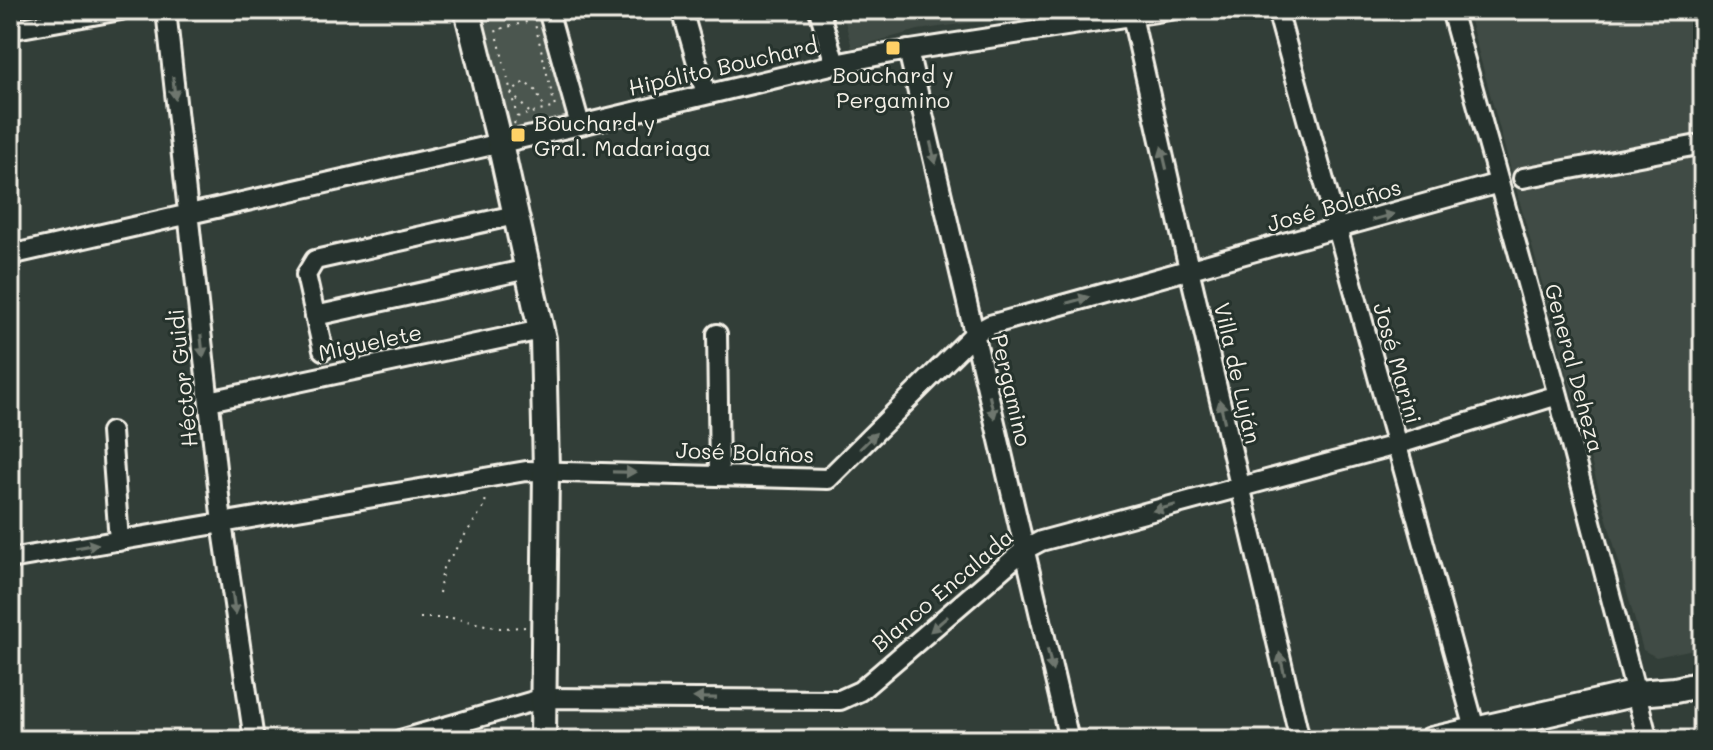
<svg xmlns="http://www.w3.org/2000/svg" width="1713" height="750" viewBox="0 0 1713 750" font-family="Mali,sans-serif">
<rect width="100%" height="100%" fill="#323e38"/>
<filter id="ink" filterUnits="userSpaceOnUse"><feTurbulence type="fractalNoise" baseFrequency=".0125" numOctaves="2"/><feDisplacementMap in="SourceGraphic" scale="16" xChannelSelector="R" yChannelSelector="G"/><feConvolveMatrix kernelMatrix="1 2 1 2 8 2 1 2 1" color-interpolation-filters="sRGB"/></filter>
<g filter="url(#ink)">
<path fill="#404b44" d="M842,10H1060L918,30L852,48Z
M1467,10H1703V647L1656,657L1643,650Z"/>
<path fill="#4c564f" stroke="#a0a49c" stroke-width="2" d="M467,10H548L580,125L500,143Z"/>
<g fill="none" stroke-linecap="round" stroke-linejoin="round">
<defs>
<path id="minor" d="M166,10L222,523L254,740
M548,10L580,125
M682,10L706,94
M819,10L835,64
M1277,10L1475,729
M1451,10L1558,395L1648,740
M1132,16L1189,269L1300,740
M10,30L121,10
M908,50L1069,740
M1523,178L1703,144
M10,255L580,125L835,64L891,53L1170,10
M315,316L528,269
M717,334L719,475
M323,350L306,275L315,260L515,215
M209,401L541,330
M111,432L119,541
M10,559L526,471L828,479L975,333L990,325L1499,183
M400,740L544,698L840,700L860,691L1024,550L1041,541L1396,445L1558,395"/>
<path id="major" d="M467,10L500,143L543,339L546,470L543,740
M1431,740L1637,693L1675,690L1703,684"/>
</defs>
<use href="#minor" stroke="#f4f1e8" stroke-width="24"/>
<use href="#major" stroke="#f4f1e8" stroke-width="30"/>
<path stroke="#f4f1e8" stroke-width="2" stroke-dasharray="2 6" stroke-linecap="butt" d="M529,112L511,93L524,82L535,90L545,109
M514,124L517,117L555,107L534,20L496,30L517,117
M439,593L443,568L485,505L486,495
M420,618H452L500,628L527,627"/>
<use href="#minor" stroke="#26332d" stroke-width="18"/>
<use href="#major" stroke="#26332d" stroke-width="24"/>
</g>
<defs><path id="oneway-solid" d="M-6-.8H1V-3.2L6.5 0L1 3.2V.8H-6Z" transform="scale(2)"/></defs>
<g fill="#6e766e">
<use href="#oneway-solid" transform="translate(174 88) rotate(84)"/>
<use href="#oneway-solid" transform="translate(933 153) rotate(77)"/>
<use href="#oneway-solid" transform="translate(1164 158) rotate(-103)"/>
<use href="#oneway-solid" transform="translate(1383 217) rotate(-16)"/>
<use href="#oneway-solid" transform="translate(1078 300) rotate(-16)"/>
<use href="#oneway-solid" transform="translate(202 346) rotate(84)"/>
<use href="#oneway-solid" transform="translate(992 407) rotate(77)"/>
<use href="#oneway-solid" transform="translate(1222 411) rotate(-103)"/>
<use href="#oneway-solid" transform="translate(868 441) rotate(-45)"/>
<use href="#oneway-solid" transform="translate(624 472) rotate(1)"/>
<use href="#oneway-solid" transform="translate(1164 508) rotate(165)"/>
<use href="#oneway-solid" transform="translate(87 546) rotate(-10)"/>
<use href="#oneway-solid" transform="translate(234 604) rotate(82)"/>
<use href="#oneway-solid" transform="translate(939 624) rotate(139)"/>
<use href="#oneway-solid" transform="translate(1050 660) rotate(77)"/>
<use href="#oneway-solid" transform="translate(1282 664) rotate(-103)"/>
<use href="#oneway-solid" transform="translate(705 698) rotate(-179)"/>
</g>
</g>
<g fill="#ffd166" stroke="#26332d" stroke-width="3">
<rect x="885" y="40" width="16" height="16" rx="4"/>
<rect x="510" y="127" width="16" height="16" rx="4"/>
</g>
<g text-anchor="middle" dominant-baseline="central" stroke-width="6" stroke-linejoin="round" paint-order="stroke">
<g font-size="22" fill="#f4f1e8" stroke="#26332d">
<text transform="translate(723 66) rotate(-13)">Hipólito Bouchard</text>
<text transform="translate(1334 205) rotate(-16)">José Bolaños</text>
<text transform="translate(370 342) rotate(-12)">Miguelete</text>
<text transform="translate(1398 363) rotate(74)">José Marini</text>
<text transform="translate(1575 368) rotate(75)">General Deheza</text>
<text transform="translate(1238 373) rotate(77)">Villa de Luján</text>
<text transform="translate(182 378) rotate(-96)">Héctor Guidi</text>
<text transform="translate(1012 390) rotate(77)">Pergamino</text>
<text transform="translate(745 452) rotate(2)">José Bolaños</text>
<text transform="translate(942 590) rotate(-40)">Blanco Encalada</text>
</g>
<g font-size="22" fill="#f4f1e8" stroke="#26332d">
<text x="893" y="74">Bouchard y<tspan x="893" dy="25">Pergamino</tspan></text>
<text x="534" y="122" text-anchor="start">Bouchard y<tspan x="534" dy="25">Gral. Madariaga</tspan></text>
</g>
</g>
<rect width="1713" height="750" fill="none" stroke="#26332d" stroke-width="40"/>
<rect x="20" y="20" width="1673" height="710" fill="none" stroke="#f4f1e8" stroke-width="3" filter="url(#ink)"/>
</svg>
